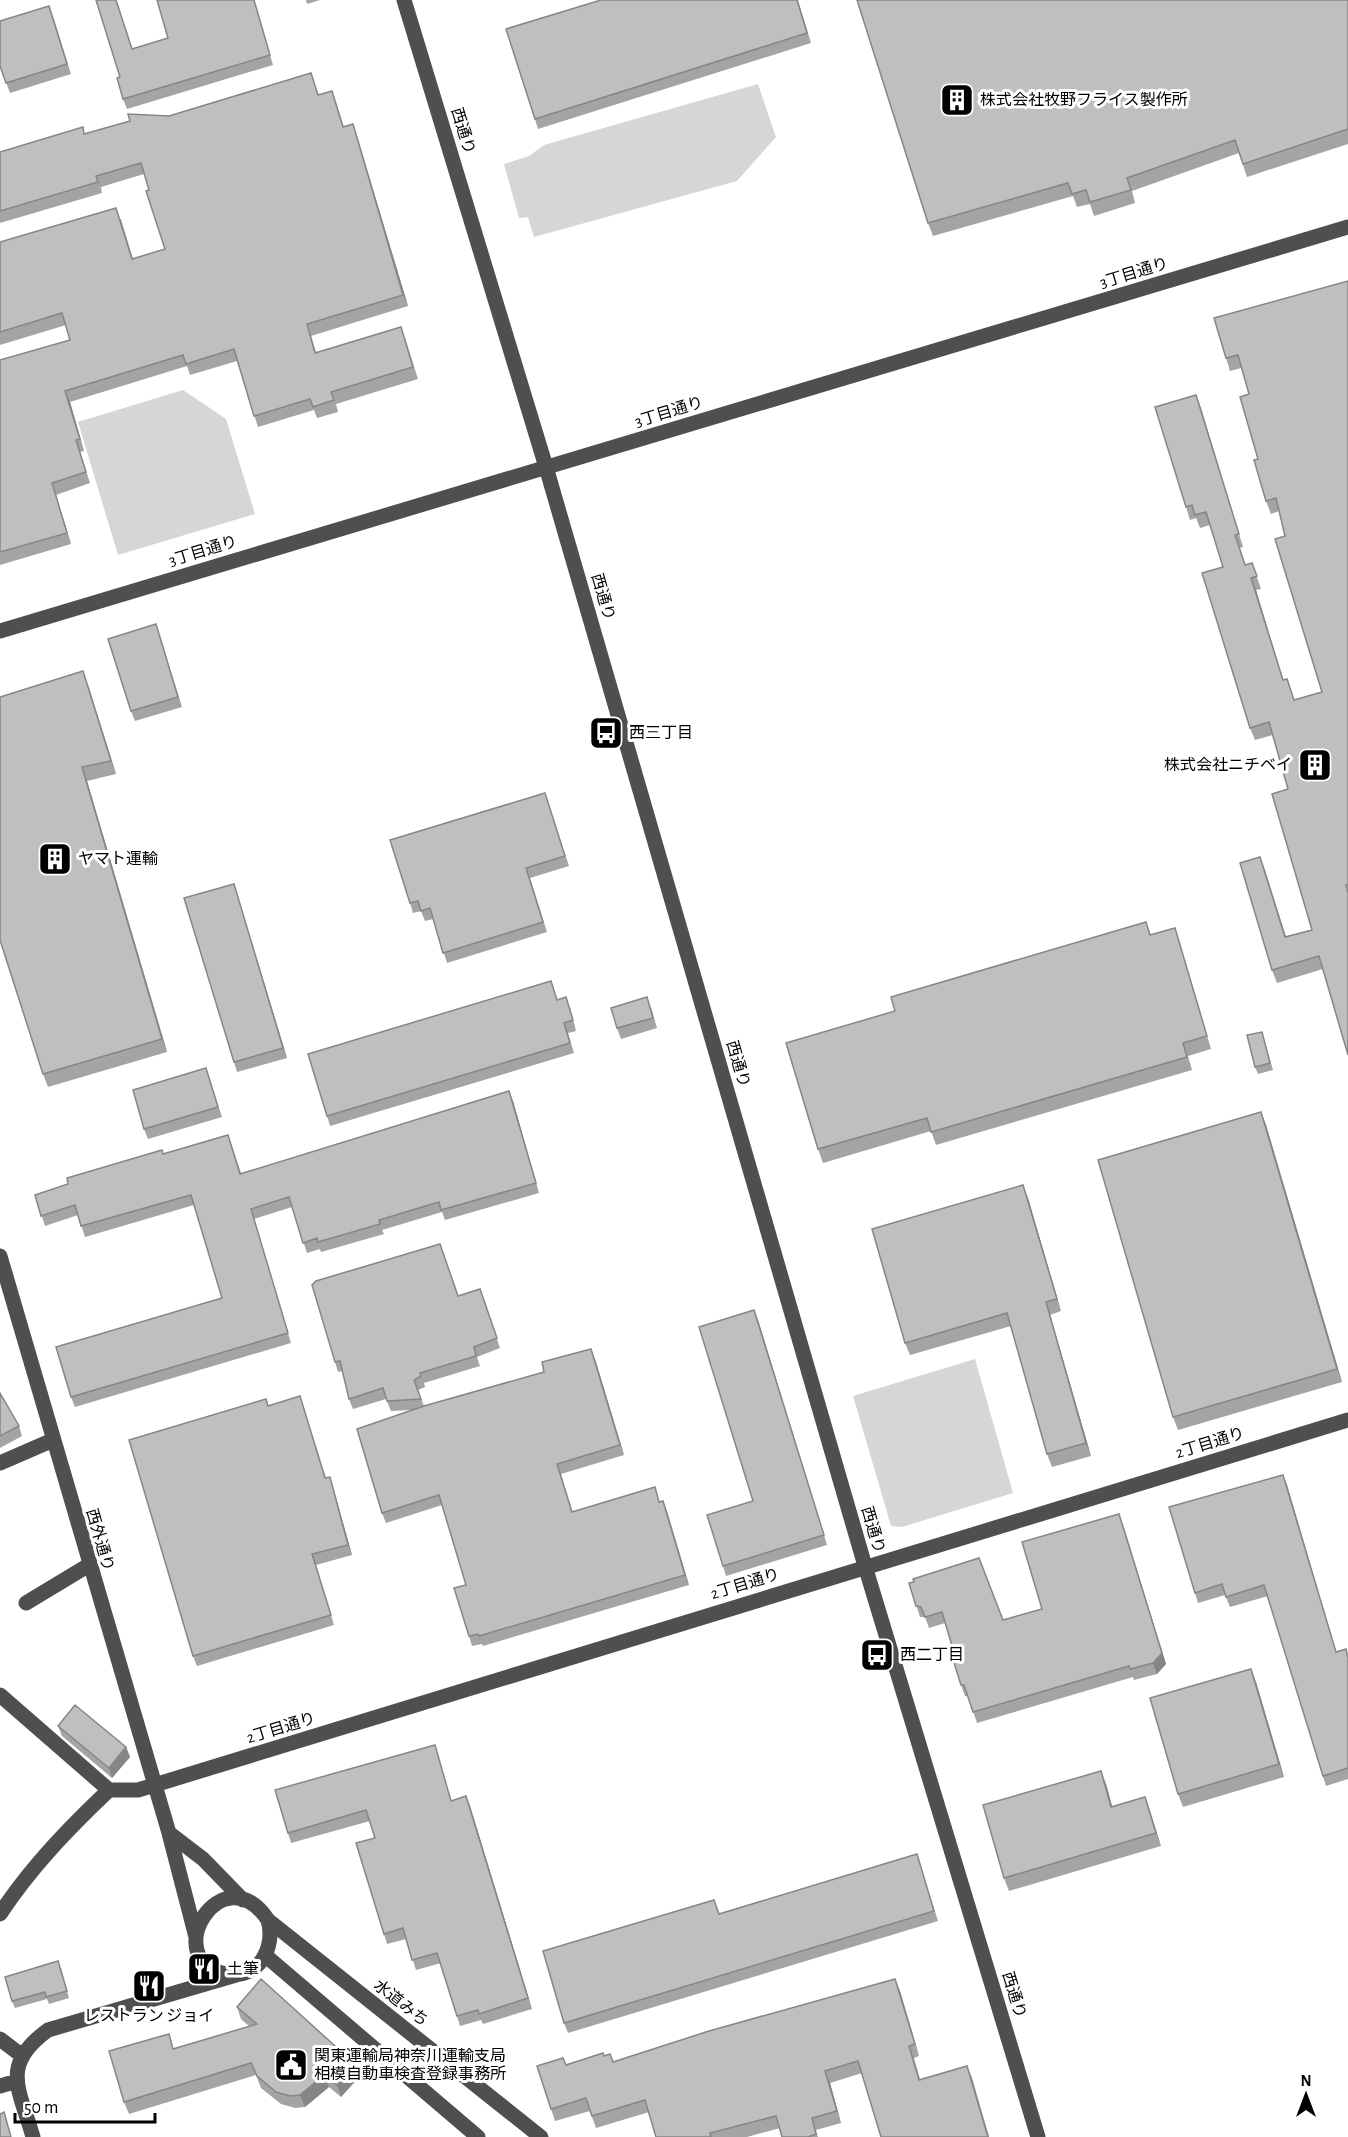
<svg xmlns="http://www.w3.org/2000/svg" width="1348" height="2137" viewBox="0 0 1348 2137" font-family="'Alegreya Sans','Noto Sans JP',sans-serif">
<rect width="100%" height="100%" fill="#fff"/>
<path fill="#d6d6d6" d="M758,84L776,137L737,181L534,237L528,217L519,218L504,164L529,156L544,145Z
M183,390L226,419L255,514L118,555L78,422Z
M975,1359L1013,1493L902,1527L891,1526L853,1396Z"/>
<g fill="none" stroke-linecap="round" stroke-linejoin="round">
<path stroke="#4f4f4f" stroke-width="15" d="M404,0L546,467L865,1566L1038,2137
M0,631L1348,227
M0,1256L169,1833L196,1937
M0,1463L53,1440
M26,1603L89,1565
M0,1695L109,1790H138L1348,1420
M169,1833L203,1859L243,1900
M0,1914C31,1867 69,1828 109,1790
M268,1920C276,1947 259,1980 226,1974C157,1960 222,1852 268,1920L541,2137
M266,1956L478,2137
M0,2039L21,2055
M0,2086L17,2081
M33,2137C19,2088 0,2065 48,2030L236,1975"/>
</g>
<path fill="#a4a4a4" d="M254,0L273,65L127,109L123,99L120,77L133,49L168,38Z
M306,0H320L307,4Z
M601,0H798L811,43L538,129L535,119Z
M1348,0V144L1247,177L1239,153L1132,191L1135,203L1094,216L1090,204L1077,207L1073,196L933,236L928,223Z
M53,16L71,74L10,93L0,66Z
M315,85L318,95L332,91L344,127L353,124L408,306L311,336L316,352L405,338L418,379L336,404L338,412L317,418L314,410L258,427L237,361L190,375L187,366L70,402L84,451L80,452L90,483L56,495L71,544L0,565V360L70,340L66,325L0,345V242L121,219L133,259L165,249L149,190L144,174L101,187L102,193L0,223V152Z
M1348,281V1055L1323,969L1277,983L1272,970L1260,857L1286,937L1312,930L1288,789L1273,735L1255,740L1250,728L1223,567L1210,525L1200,528L1196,518L1190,520L1186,507L1196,395L1243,547L1240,548L1245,565L1252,563L1261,589L1256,590L1283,680L1295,700L1322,692L1279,511L1271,514L1266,501L1258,459L1249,394L1241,368L1230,371L1226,358Z
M156,624L182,707L135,721L131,711Z
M88,685L116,774L87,781L167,1052L48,1087L43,1074Z
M545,793L569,866L530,878L547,932L447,963L433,919L425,921L421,911L413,913L410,903Z
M234,884L287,1058L237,1072L234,1062Z
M1146,922L1151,935L1179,941L1211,1049L1188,1056L1192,1070L936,1145L931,1131L823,1163L818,1149L895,1011Z
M557,1000L570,1007L576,1031L568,1033L574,1053L330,1126L327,1116Z
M651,1007L657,1028L621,1039L617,1028Z
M1262,1032L1273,1070L1258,1074L1255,1067Z
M206,1068L222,1117L148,1139L144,1129Z
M513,1101L539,1193L445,1220L442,1212L382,1230L384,1234L321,1252L320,1249L307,1253L292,1207L254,1219L291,1343L75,1407L71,1397L222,1298L194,1205L85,1237L78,1215L45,1226L35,1195L228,1135L241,1173Z
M1261,1112L1266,1125L1342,1382L1178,1430L1173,1417Z
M1028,1198L1061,1311L1050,1315L1091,1456L1052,1467L1047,1454L1011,1326L910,1355L905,1343Z
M480,1289L500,1348L477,1357L480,1366L424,1383L425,1387L418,1390L424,1406L595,1359L624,1455L561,1474L572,1511L663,1501L689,1585L483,1646L482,1644L472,1646L469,1636L466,1585L442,1505L386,1523L382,1513L412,1410L391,1411L386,1399L353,1409L349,1399L342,1371L338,1372L335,1362L458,1296Z
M758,1320L827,1545L726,1576L723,1566L753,1501Z
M0,1393L19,1426L22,1436L0,1448Z
M300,1396L326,1478L333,1487L352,1555L316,1565L334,1625L197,1666L193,1656L269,1406Z
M1287,1485L1336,1652L1348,1656V1779L1326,1786L1268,1596L1230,1607L1225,1595L1198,1603L1195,1593Z
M1123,1524L1166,1664L1157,1674L1134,1680L1133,1677L977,1723L968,1696H965L961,1685L952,1646L945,1623L929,1628L925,1617H920L909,1583L1003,1620L1042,1609Z
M1256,1682L1284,1777L1183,1807L1178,1794Z
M58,1726L126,1747L130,1757L112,1778L62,1736Z
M438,1755L451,1800L470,1806L532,2009L483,2024L481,2020L460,2026L441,1963L416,1970L406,1939L387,1944L384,1934L375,1838L370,1821L291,1843L288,1833Z
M1106,1784L1112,1807L1145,1797L1161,1846L1009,1891L1004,1878Z
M920,1864L938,1921L568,2033L564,2023L719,1914Z
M61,1968L69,1998L49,2004L47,1999L15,2008L12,2001Z
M900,1991L919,2056L914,2058L920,2079L967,2066L989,2137L862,2073L830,2083L841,2123L816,2130L818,2137H782L780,2128L747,2137H656L649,2112L596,2128L590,2111L555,2121L551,2109L566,2065L604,2056L613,2062Z
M237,2007L355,2064L360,2076L341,2097L329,2087L305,2107L295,2108L281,2104L261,2088L256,2075L129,2114L124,2102L174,2049L250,2027L241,2019Z"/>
<path fill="#868686" d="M353,124L357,136L408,306L403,295Z
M65,391L70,402L84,451L80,439Z
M1196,395L1201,408L1243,547L1239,534Z
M52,483L56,495L71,544L67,533Z
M1251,578L1256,590L1287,693L1283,680Z
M83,671L88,685L116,774L111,761Z
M82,767L87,781L167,1052L162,1039Z
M1260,857L1265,870L1290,950L1285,937Z
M234,884L237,894L287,1058L283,1048Z
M509,1091L513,1101L539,1193L536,1183Z
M1261,1112L1266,1125L1342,1382L1337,1369Z
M1023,1185L1028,1198L1061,1311L1057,1299Z
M1046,1302L1050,1315L1091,1456L1086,1443Z
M754,1310L758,1320L827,1545L824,1535Z
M591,1349L595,1359L624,1455L620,1445Z
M1283,1475L1287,1485L1339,1662L1336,1652Z
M330,1477L333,1487L352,1555L348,1545Z
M663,1501L667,1511L689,1585L685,1575Z
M1119,1514L1166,1664L1157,1674L1153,1663Z
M1251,1669L1256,1682L1284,1777L1279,1764Z
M126,1747L130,1757L112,1778L109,1768Z
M1101,1771L1106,1784L1116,1820L1111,1807Z
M466,1796L470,1806L532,2009L528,1998Z
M1145,1797L1150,1811L1161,1846L1156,1833Z
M895,1979L900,1991L919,2056L915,2044Z
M355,2064L360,2076L341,2097L337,2085Z
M967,2066L972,2078L989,2137H988Z
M825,2071L830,2083L841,2123L837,2111Z
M324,2075L329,2087L305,2107L300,2095Z"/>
<path fill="#bfbfbf" stroke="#868686" stroke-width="1.5" d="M96,0H116L132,49L168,38L157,0H254L270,55L123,99L117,78L120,77Z
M601,0H797L807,33L535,119L506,29Z
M857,0H1348V129L1243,164L1235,140L1127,178L1131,190L1090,202L1086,190L1072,194L1068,183L928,223Z
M49,6L67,64L6,83L0,66V21Z
M311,73L318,95L332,91L343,127L353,124L403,295L307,324L315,353L401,327L413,367L331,392L334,400L313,407L310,399L254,416L234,349L186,364L183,355L65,391L80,439L76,440L86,472L52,483L67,533L0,552V360L70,340L62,313L0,332V242L116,208L132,259L165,249L146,191L149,190L141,163L96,176L98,182L0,211V152L83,127L84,134L130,121L128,114L169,116Z
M1348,281V885H1346L1348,893V1055L1319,956L1272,970L1240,863L1260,857L1285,937L1312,930L1272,794L1288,789L1269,722L1250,728L1202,573L1223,567L1206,512L1195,515L1192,505L1186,507L1155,407L1196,395L1239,534L1235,535L1245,565L1252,563L1257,576L1251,578L1283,680L1287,679L1294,700L1322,692L1275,539L1285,536L1276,498L1266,501L1254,460L1258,459L1240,397L1249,394L1238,355L1226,358L1214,318Z
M156,624L178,697L131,711L108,639Z
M83,671L111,761L82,767L162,1039L43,1074L0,940V697Z
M545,793L565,856L526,868L543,922L443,953L430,908L421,911L418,901L410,903L390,840Z
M234,884L283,1048L234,1062L184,898Z
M1146,922L1150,935L1175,928L1207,1036L1183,1043L1187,1057L931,1132L927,1118L818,1149L786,1043L895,1011L891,997Z
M551,981L557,1000L566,997L573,1020L564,1023L570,1043L327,1116L308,1054Z
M647,997L653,1018L617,1028L611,1008Z
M1262,1032L1270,1063L1255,1067L1247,1035Z
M206,1068L218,1107L144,1129L133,1090Z
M509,1091L536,1183L441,1210L439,1202L379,1220L380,1224L318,1242L317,1238L303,1243L289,1197L251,1209L288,1333L71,1397L56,1347L222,1298L191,1195L81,1226L75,1205L41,1216L35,1195L68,1184L67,1178L162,1150L163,1154L228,1135L240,1174Z
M1261,1112L1337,1369L1173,1417L1098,1160Z
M1023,1185L1057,1299L1046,1302L1086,1443L1047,1454L1007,1313L905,1343L872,1229Z
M440,1244L458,1296L480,1289L497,1338L474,1347L476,1356L420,1373L421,1376L414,1380L421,1399L387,1401L383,1388L349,1399L340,1361L335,1362L312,1285L316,1281Z
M754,1310L824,1535L723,1566L707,1515L753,1501L699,1327Z
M591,1349L620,1445L557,1464L572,1512L655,1487L659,1502L663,1501L685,1575L479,1636L478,1634L469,1636L454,1588L466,1585L439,1495L382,1513L357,1429L424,1406L544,1372L542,1362Z
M0,1393L19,1426L0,1436Z
M300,1396L325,1478L330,1477L348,1545L312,1554L331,1615L193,1656L129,1440L266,1399L268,1406Z
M1283,1475L1336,1652L1346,1649L1348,1658V1768L1323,1776L1264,1585L1226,1597L1222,1584L1195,1593L1169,1507Z
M1119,1514L1162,1653L1153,1663L1130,1669L1129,1666L973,1712L964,1685H961L949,1647L952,1646L942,1612L925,1617L921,1607L916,1606L909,1583L914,1582L913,1579L979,1558L1003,1620L1042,1609L1022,1542Z
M1251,1669L1279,1764L1178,1794L1150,1698Z
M75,1705L126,1747L109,1768L58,1726Z
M435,1745L451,1801L466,1796L528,1998L479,2014L478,2010L457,2016L437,1953L412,1960L403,1928L384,1934L356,1843L375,1838L366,1810L288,1833L275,1790Z
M1101,1771L1111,1807L1145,1797L1156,1833L1004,1878L983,1805Z
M917,1854L934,1911L564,2023L543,1951L714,1900L719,1914Z
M58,1961L67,1991L46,1997L45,1992L12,2001L5,1977Z
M261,1979L355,2064L337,2085L324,2075L300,2095L290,2096L276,2092L257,2076L251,2063L124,2102L109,2051L169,2034L173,2049L257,2024L237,2007Z
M895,1979L915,2044L909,2046L919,2080L967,2066L988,2137H881L858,2061L825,2071L837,2111L812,2118L816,2134L808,2137H782L776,2116L710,2133L711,2137H656L645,2100L592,2116L586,2098L551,2109L537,2066L563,2058L566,2065L603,2053L604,2056L610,2054L613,2062L709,2031Z
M4,2112L11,2137H0V2114Z"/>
<defs>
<symbol id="building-square" viewBox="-11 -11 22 22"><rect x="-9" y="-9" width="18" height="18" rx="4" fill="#000" stroke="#fff"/><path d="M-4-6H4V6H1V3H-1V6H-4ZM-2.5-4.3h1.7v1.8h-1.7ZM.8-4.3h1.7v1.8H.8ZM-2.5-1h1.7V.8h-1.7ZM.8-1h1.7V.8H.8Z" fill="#fff"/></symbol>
<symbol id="bus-square" viewBox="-11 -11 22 22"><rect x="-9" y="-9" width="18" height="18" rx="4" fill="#000" stroke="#fff"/><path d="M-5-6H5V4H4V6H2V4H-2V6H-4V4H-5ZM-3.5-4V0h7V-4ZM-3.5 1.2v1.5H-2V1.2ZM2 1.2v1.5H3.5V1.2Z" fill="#fff"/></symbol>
<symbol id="restaurant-square" viewBox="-11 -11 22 22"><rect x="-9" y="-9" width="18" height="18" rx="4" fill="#000" stroke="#fff"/><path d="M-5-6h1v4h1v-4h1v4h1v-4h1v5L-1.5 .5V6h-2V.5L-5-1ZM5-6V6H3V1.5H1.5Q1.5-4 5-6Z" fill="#fff"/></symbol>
<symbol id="civic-square" viewBox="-11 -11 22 22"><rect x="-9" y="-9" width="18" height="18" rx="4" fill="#000" stroke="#fff"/><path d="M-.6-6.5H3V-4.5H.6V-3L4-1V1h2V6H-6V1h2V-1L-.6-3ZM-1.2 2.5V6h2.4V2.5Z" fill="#fff"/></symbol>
</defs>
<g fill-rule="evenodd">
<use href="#building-square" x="938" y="81" width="38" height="38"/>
<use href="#bus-square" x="587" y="714" width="38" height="38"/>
<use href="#building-square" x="1296" y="746" width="38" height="38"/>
<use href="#building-square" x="36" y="840" width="38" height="38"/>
<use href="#bus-square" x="858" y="1636" width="38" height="38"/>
<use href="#restaurant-square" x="185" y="1950" width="38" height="38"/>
<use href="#restaurant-square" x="130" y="1967" width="38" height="38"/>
<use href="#civic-square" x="272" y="2046" width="38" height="38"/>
</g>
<g text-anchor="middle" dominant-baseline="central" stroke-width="6" stroke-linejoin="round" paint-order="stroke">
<g font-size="16" fill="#000" stroke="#fff" text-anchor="start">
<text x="980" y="100">株式会社牧野フライス製作所</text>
<text x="629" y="733">西三丁目</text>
<text x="1292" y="765" text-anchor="end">株式会社ニチベイ</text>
<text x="78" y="859">ヤマト運輸</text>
<text x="900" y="1655">西二丁目</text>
<text x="227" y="1969">土筆</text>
<text x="149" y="2016" text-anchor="middle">レストラン ジョイ</text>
<text x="314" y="2056">関東運輸局神奈川運輸支局<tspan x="314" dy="18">相模自動車検査登録事務所</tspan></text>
</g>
<g font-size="16" fill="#000" stroke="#fff">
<text transform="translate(463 131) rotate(73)">西通り</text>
<text transform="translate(1134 273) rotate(-17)">3丁目通り</text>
<text transform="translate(669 412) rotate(-17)">3丁目通り</text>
<text transform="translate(203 551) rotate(-17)">3丁目通り</text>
<text transform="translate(603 597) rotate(74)">西通り</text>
<text transform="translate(738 1064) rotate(74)">西通り</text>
<text transform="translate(1210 1443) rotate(-17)">2丁目通り</text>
<text transform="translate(873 1530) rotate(74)">西通り</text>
<text transform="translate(100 1540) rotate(74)">西外通り</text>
<text transform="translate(745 1584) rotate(-17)">2丁目通り</text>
<text transform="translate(281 1728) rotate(-17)">2丁目通り</text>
<text transform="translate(1014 1995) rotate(73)">西通り</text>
<text transform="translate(401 2003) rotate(38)">水道みち</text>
</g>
</g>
<g transform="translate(1306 2095)" stroke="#ffffff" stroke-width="4.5" paint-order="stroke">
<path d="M0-4.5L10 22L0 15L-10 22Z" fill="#000000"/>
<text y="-9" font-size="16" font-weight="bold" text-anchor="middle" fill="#000000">N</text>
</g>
<path d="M15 2113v9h140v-9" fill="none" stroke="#000000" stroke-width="3"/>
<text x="24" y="2113" font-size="18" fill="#000000" stroke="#ffffff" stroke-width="4.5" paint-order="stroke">50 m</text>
</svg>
